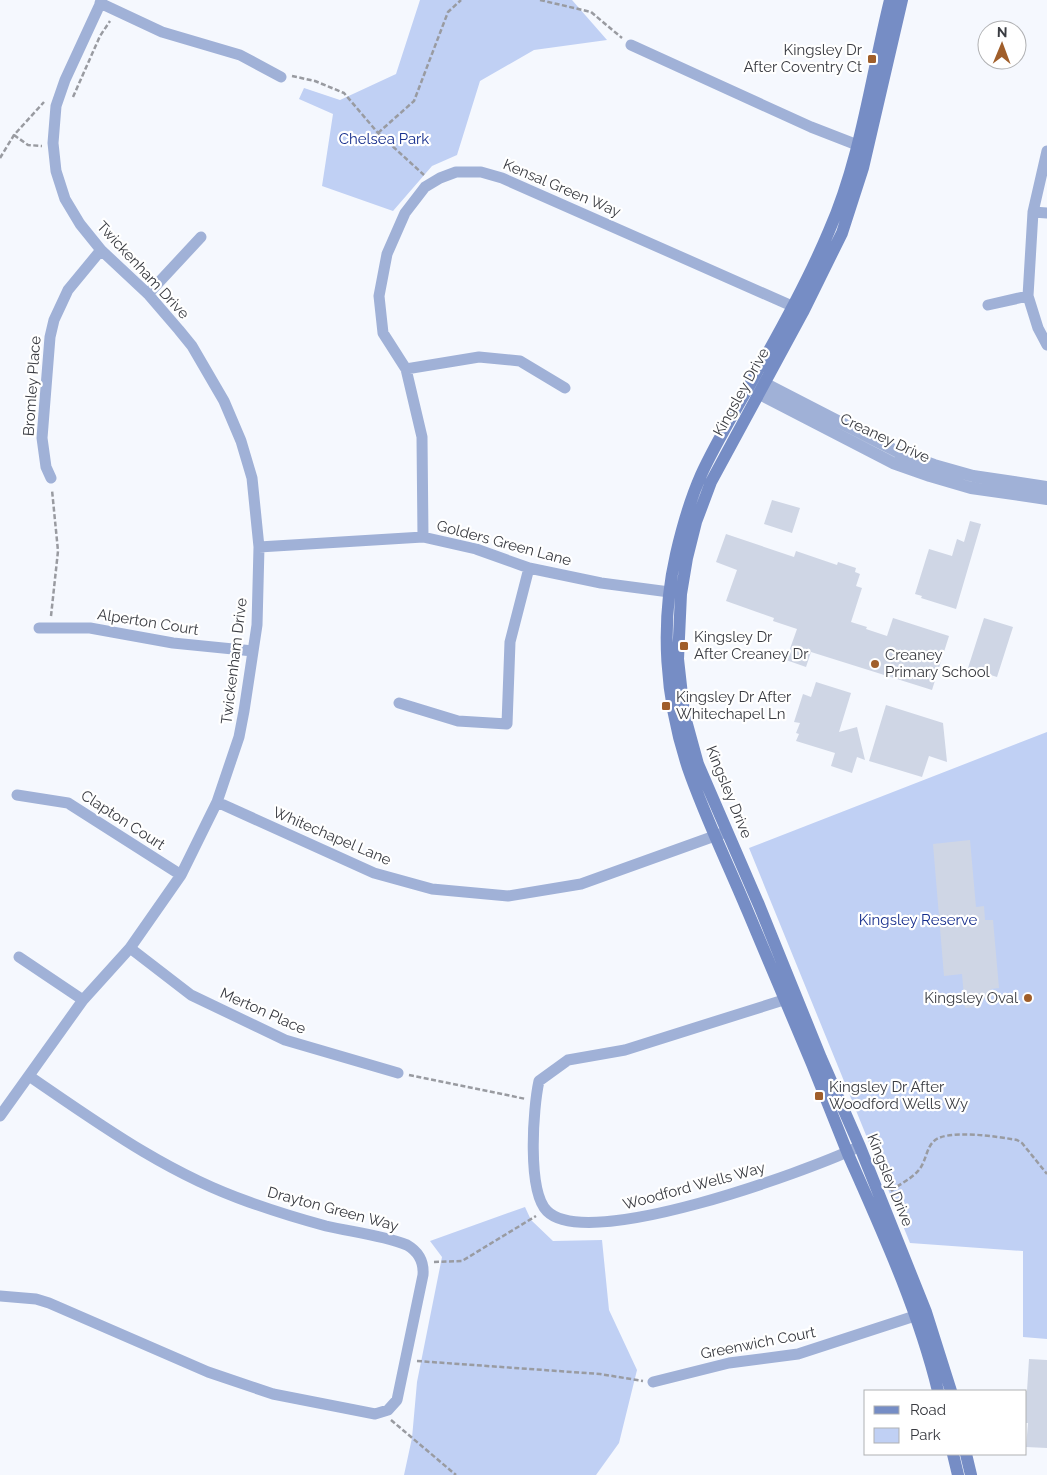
<svg xmlns="http://www.w3.org/2000/svg" width="1047" height="1475" viewBox="0 0 1047 1475" font-family="Raleway,sans-serif">
<rect width="100%" height="100%" fill="#f5f8fe"/>
<path fill="#c0d0f4" d="M420,0H572L607,40L534,50L480,81L457,155L432,166L393,211L322,186L333,114L299,99L304,88L340,100L396,74Z
M1047,732V1339L1023,1337V1251L910,1243L749,848Z
M525,1207L531,1220L553,1241L602,1240L609,1310L637,1370L619,1443L596,1475H404L412,1438L417,1382L442,1257L430,1241Z"/>
<path fill="#cfd6e5" d="M772,500L800,508L792,533L764,524Z
M970,521L981,524L956,609L921,598L922,596L915,594L929,549L952,556L957,539L964,542Z
M726,534L794,557L796,551L837,565L838,562L856,568L855,572L860,574L856,586L862,588L851,622L867,627L866,629L887,636L893,618L949,636L932,690L811,652L806,667L786,660L797,629L773,621L774,618L726,601L737,570L716,562Z
M984,618L1013,627L997,677L968,668Z
M816,682L851,693L839,732L857,727L865,760L857,757L852,773L831,766L835,753L796,741L799,734L796,733L800,723L794,722L803,694L811,697Z
M886,705L943,723L947,762L929,756L922,777L869,761Z
M970,840L976,907L984,906L985,920H993L999,988L991,989L992,997L976,999L977,1007L965,1008L962,974L944,976L933,844Z
M1029,1359L1047,1360V1448L1026,1447L1028,1423H1026V1391H1027Z"/>
<g fill="none" stroke-linecap="round" stroke-linejoin="round">
<path stroke="#999ba1" stroke-width="2.5" stroke-dasharray="5 2.5" stroke-linecap="butt" d="M540,0L591,12L622,38
M292,76L315,81L344,93L378,133L424,175
M73,97L100,36L110,21
M378,133L414,101L448,12L461,0
M14,135L28,145L42,146
M0,158L14,135L44,102
M51,616L58,551L52,490
M409,1075L526,1099
M891,1191C901,1183 914,1178 921,1167C926,1159 927,1148 933,1142C945,1128 1000,1137 1017,1140L1022,1143L1047,1174
M434,1262L462,1261L536,1216
M417,1361L600,1374L643,1381
M391,1420L456,1475"/>
<path stroke="#a0b1d7" stroke-width="11" d="M100,3L162,32L240,55L281,77
M631,45L811,127L865,148
M1047,151L1033,212L1028,296L1038,328L1047,345
M1033,212L1047,213
M148,294L201,237
M988,305L1028,296
M406,369L479,357L520,361L565,388
M51,478L46,467L42,438L50,337L54,320L68,290L101,250
M423,537L422,437L406,369L383,333L379,296L387,254L405,213L425,187L440,178L456,172H481L502,178L801,310
M259,547L423,537L476,549L529,568L601,583L677,593
M39,628H90L173,643L253,651
M399,703L458,721L507,724L510,642L529,568
M17,795L68,803L181,875
M217,802L374,873L432,889L508,896L581,884L723,833
M130,948L191,995L285,1040L398,1073
M19,957L83,1000
M793,997L625,1050L568,1060L539,1081C533,1108 527,1191 547,1211C587,1252 807,1171 856,1148
M0,1116L83,1000L130,948L181,875L217,802L239,737L244,711L257,625L259,547L252,478L241,441L224,401L192,346L179,330L148,294L101,250L80,224L65,199L56,171L53,143L56,106L65,80L102,0
M0,1296L36,1299L49,1303L208,1372L273,1394L375,1414L388,1410L397,1400L423,1275C424,1262 419,1252 407,1245C381,1235 352,1232 326,1226C300,1219 274,1211 249,1202C168,1174 99,1124 29,1076
M653,1382L729,1363L798,1354L924,1313"/>
<path stroke="#a0b1d7" stroke-width="12" d="M756,379L898,452L934,465L973,476L1047,487
M750,389L893,463L930,476L971,488L1047,499"/>
<path stroke="#768dc5" stroke-width="12" d="M890,0C871,77 861,158 829,231C808,281 781,330 754,377C736,410 716,442 701,475C690,500 682,528 676,554C660,624 665,699 688,768C705,817 728,864 748,912C769,963 791,1013 812,1064C824,1094 836,1124 848,1154C882,1231 918,1309 938,1391
M902,0L863,168L842,233L803,312L711,482L696,522L687,558L681,594L678,659L684,713L698,764L759,905L821,1058L860,1147L926,1312L951,1391
M953,1454L958,1475
M966,1454L971,1475"/>
</g>
<g fill="#a05e2a" stroke="#fff" stroke-width="2">
<rect x="867" y="54" width="10" height="10" rx="2.5"/>
<rect x="679" y="641" width="10" height="10" rx="2.5"/>
<circle cx="875" cy="664" r="5"/>
<rect x="661" y="701" width="10" height="10" rx="2.5"/>
<circle cx="1028" cy="998" r="5"/>
<rect x="814" y="1091" width="10" height="10" rx="2.5"/>
</g>
<g text-anchor="middle" dominant-baseline="central" stroke-width="4.5" stroke-linejoin="round" paint-order="stroke">
<g font-size="15" fill="#393b41" stroke="#fff" text-anchor="start">
<text x="862" y="50" text-anchor="end">Kingsley Dr<tspan x="862" dy="17">After Coventry Ct</tspan></text>
<text x="694" y="637">Kingsley Dr<tspan x="694" dy="17">After Creaney Dr</tspan></text>
<text x="885" y="655">Creaney<tspan x="885" dy="17">Primary School</tspan></text>
<text x="676" y="697">Kingsley Dr After<tspan x="676" dy="17">Whitechapel Ln</tspan></text>
<text x="1018" y="998" text-anchor="end">Kingsley Oval</text>
<text x="829" y="1087">Kingsley Dr After<tspan x="829" dy="17">Woodford Wells Wy</tspan></text>
</g>
<g font-size="15" fill="#162e8d" stroke="#fff">
<text x="384" y="139">Chelsea Park</text>
<text x="918" y="920">Kingsley Reserve</text>
</g>
<g font-size="15" fill="#393b41" stroke="#fff">
<text transform="translate(562 188) rotate(23)">Kensal Green Way</text>
<text transform="translate(143 270) rotate(47)">Twickenham Drive</text>
<text transform="translate(32 386) rotate(-86)">Bromley Place</text>
<text transform="translate(741 392) rotate(-61)">Kingsley Drive</text>
<text transform="translate(885 438) rotate(25)">Creaney Drive</text>
<text transform="translate(504 543) rotate(15)">Golders Green Lane</text>
<text transform="translate(148 622) rotate(9)">Alperton Court</text>
<text transform="translate(234 661) rotate(-83)">Twickenham Drive</text>
<text transform="translate(729 792) rotate(68)">Kingsley Drive</text>
<text transform="translate(123 820) rotate(33)">Clapton Court</text>
<text transform="translate(332 836) rotate(23)">Whitechapel Lane</text>
<text transform="translate(263 1011) rotate(24)">Merton Place</text>
<text transform="translate(890 1180) rotate(68)">Kingsley Drive</text>
<text transform="translate(694 1186) rotate(-15)">Woodford Wells Way</text>
<text transform="translate(333 1209) rotate(15)">Drayton Green Way</text>
<text transform="translate(758 1343) rotate(-11)">Greenwich Court</text>
</g>
</g>
<rect x="864" y="1390" width="162" height="65" fill="#ffffff" stroke="#b0b1b3"/>
<rect x="874" y="1406" width="25" height="8" fill="#768dc5" stroke="#b0b1b3"/>
<text x="910" y="1415" font-size="15" fill="#393b41">Road</text>
<rect x="874" y="1428" width="25" height="15" fill="#c0d0f4" stroke="#b0b1b3"/>
<text x="910" y="1440" font-size="15" fill="#393b41">Park</text>
<g transform="translate(1002 45) rotate(1)"><circle r="24" fill="#ffffff" stroke="#b0b1b3"/>
<path d="M0-4L9 19L0 12L-9 19Z" fill="#a05e2a"/>
<text y="-8" font-size="14" font-weight="bold" text-anchor="middle" fill="#393b41">N</text>
</g>
</svg>
